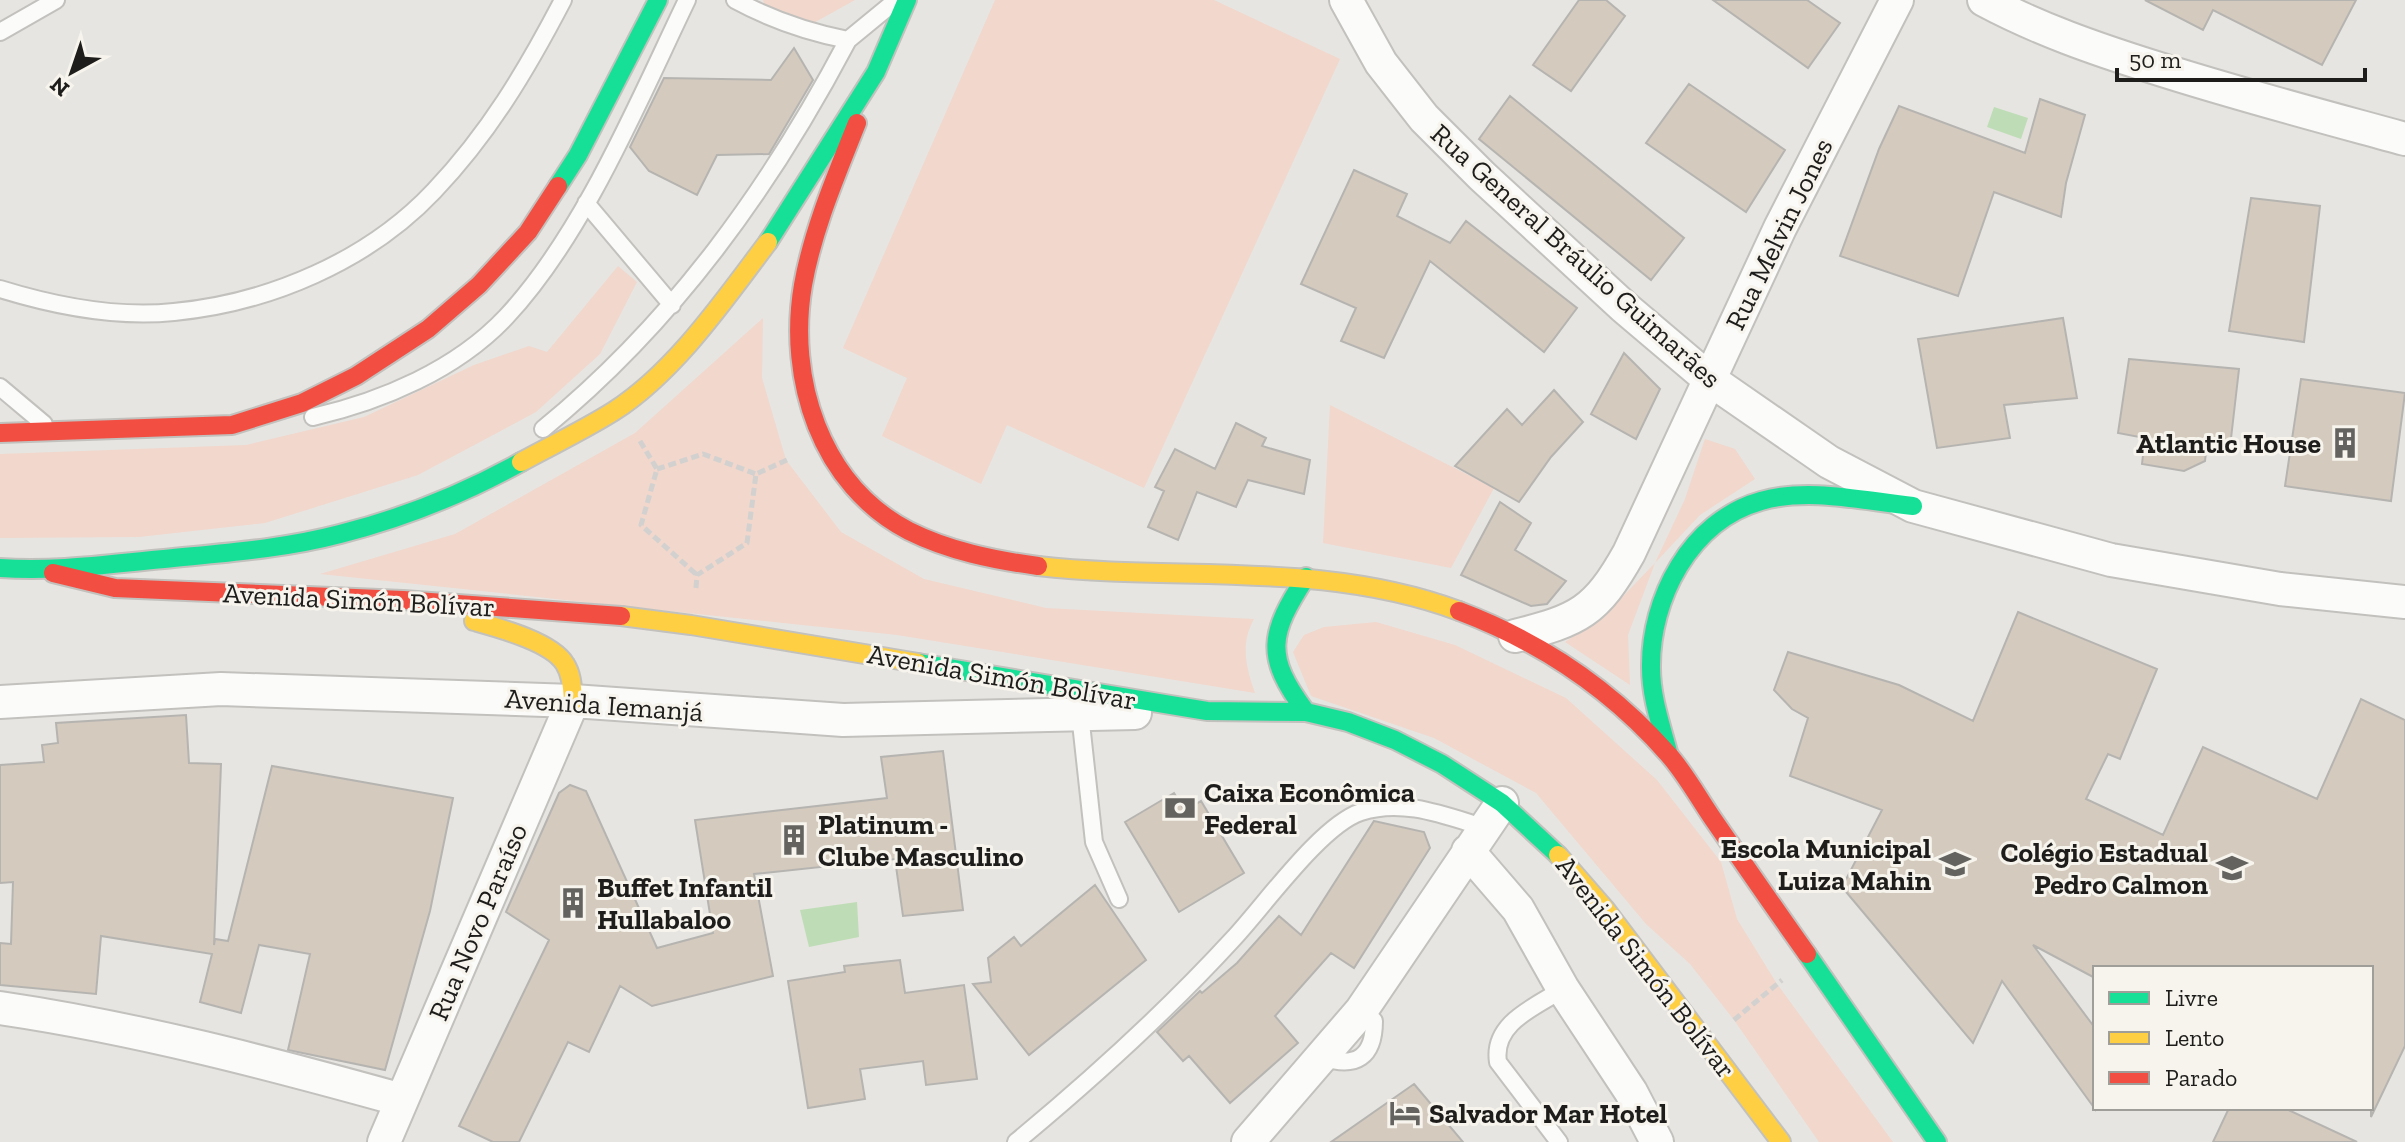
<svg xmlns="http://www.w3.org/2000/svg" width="2405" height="1142" viewBox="0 0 2405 1142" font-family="'Zilla Slab',serif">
<rect width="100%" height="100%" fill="#e7e5e1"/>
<path fill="#f1d7cc" d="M763,0H855L810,25L765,7Z
M995,0H1214L1340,59L1144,488L1007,425L981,484L882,436L907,378L843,348Z
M618,266L637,282L600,354L536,412L418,475L265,523L139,537L0,538V454L246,445L364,417L474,365L529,346L547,352Z
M763,318L762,378L786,460L841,532L924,579L1046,608L1254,619C1240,644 1246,667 1255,693L897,635L320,574L455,534L635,433Z
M1330,405L1494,488L1451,568L1323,543Z
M1705,439L1735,449L1755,479L1700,515L1655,563L1628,635L1630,685L1565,642L1604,616L1655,563L1685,499Z
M1376,622L1455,645L1566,698L1657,780L1721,862L1737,919L1777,984L1893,1142H1819L1734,1020L1690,964L1646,924L1536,793L1434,738L1311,696L1293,652L1304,635L1324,627Z"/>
<path fill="#beddb6" d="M1994,107L2028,118L2021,139L1987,127Z
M857,902L859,937L809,947L800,910Z"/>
<path fill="#d4cabe" stroke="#b6b4b1" stroke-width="2" d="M1579,0H1606L1625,16L1571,91L1533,65Z
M1713,0H1807L1840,23L1808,68Z
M2145,0H2356L2322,65L2213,10L2203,30Z
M794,48L813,80L769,154L717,155L697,195L649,171L630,147L664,78L771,80Z
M1689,84L1785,150L1746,212L1646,143Z
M1510,96L1684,238L1651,280L1479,139Z
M2040,99L2085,115L2066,183L2061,217L1994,192L1958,296L1840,256L1879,149L1899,106L2025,153Z
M1354,170L1407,194L1397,216L1450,243L1466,221L1577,308L1544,352L1430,261L1384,358L1341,341L1356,308L1301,284Z
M2251,198L2320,206L2304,342L2229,331Z
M2063,318L2077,398L2004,405L2010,438L1937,448L1918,339Z
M1624,353L1660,389L1636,439L1591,414Z
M2129,359L2239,369L2230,447L2207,444L2205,461L2184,471L2142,464L2145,438L2118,433Z
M2301,379L2405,393L2391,501L2285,486Z
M1554,390L1583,422L1551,457L1519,502L1455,466L1507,409L1522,425Z
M1236,423L1266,438L1262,446L1310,460L1304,494L1248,480L1236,507L1197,492L1178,540L1148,527L1164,491L1155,487L1175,449L1215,469Z
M1500,502L1531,523L1515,550L1566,581L1547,604L1531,606L1461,575Z
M2018,612L2157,669L2120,759L2108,754L2086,799L2163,835L2203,747L2317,799L2361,699L2405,720V1046L2371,1117V968H2095V978L2033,945L2095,1028V1109L2002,981L1973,1043L1842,887L1882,810L1790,776L1808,718L1792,709L1774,690L1788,652L1899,685L1973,721Z
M186,715L189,763L221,764L214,945L215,939L228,941L272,766L453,798L430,911L385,1070L288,1050L310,954L259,945L241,1013L200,1002L212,954L101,936L96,994L0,985V943L11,944L13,882L0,883V765L44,762L42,745L58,743L56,723Z
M943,751L963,910L903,916L895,859L754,874L773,976L652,1006L620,986L589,1052L568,1042L519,1142H493L459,1126L549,940L506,912L559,793L570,785L586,791L657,948L713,933L695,820L887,798L881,757Z
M1174,793L1185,811L1201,801L1244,873L1179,912L1125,822Z
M1374,821L1424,832L1430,848L1354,968L1331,953L1275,1016L1298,1043L1230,1103L1189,1056L1183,1061L1157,1032L1200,991L1202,993L1237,963L1279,916L1301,935Z
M1095,885L1146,960L1029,1055L973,984L991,982L988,958L1014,937L1021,946Z
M900,960L905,993L964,985L977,1079L926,1085L923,1061L860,1069L865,1099L808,1108L788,981L845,972L844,966Z
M1414,1084L1463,1142H1331Z
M2229,1108H2284L2357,1142H2213Z"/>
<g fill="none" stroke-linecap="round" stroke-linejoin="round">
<defs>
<path id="lane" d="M735,0C772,20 807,32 848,40L893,3
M0,32L56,0
M586,203L672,305
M0,289C55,306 117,318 174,312C269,303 368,261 434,191C489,133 526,71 563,0
M0,387L44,424
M313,417C382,401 456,370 506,317C583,235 638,102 687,0
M543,429C673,323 770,188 848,40
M1080,714L1094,842L1119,899
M1322,1057C1356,1069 1374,1057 1374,1021L1363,1009
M1016,1142C1092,1079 1166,1012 1233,939C1264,906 1321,825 1361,812C1403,798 1446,816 1486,828
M1559,1142L1498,1062C1492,1023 1535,1007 1563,989"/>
<path id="street" d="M1346,0L1381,63L1424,118L1482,176L1624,307L1709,379L1829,462L1913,506L2111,560L2280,589L2405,602
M1984,0C2038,29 2096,49 2153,67C2237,94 2321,116 2405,139
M1515,636C1579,620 1596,612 1629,553L1780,228L1897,0
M0,702L221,689L573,701L843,720L1135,713
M1468,851L1518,909L1563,989L1631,1092L1657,1142
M0,1008C136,1028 269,1063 402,1100
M384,1142L573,701
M1248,1142L1361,1011L1502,803"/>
<path id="fast" d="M558,186L578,155L658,0
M768,242L876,72L907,0
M0,568C55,572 109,564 164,559C223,553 283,549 340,534C404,518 463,494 521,462
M1306,577C1269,634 1264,656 1306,712
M918,663L1207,711L1306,712L1348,722L1395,740L1442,764L1502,803L1558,855
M1668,752C1661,725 1651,697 1651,668C1650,599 1690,521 1761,501C1809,487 1864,501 1913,506
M1807,954L1937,1142"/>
<path id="slow" d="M521,462C552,445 584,430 614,411C675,372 725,299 768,242
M1038,566C1180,582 1322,560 1459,611
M621,616L691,625L918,663
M474,621C499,628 552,642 565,664C572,675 572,688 573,701
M1558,855L1605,909L1781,1142"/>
<path id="jam" d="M857,123C836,176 813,229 803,285C787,378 820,485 909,531C949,551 994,560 1038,566
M0,433L232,425L302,403L356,376L428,329L479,285L528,232L558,186
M53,573L115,588L403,600L621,616
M1459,611C1541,642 1610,688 1668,754C1685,773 1698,797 1713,819C1744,864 1775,909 1807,954"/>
</defs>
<use href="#lane" stroke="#c2c1be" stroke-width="20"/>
<use href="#street" stroke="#c2c1be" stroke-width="36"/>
<use href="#fast" stroke="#c2c1be" stroke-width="22"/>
<use href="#slow" stroke="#c2c1be" stroke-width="22"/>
<use href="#jam" stroke="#c2c1be" stroke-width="22"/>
<path stroke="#d2d1d0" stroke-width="5" stroke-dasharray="8 4" stroke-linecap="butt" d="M640,441L657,469L641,525L697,575
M657,469L703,454L756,474
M696,588L697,575L747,543L756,474L789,459
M1734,1020L1782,980"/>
<use href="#lane" stroke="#fbfbfa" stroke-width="16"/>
<use href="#street" stroke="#fbfbfa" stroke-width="32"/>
<use href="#fast" stroke="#16e098" stroke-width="18"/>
<use href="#slow" stroke="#ffcf43" stroke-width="18"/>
<use href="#jam" stroke="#f24e42" stroke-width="18"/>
</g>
<defs>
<symbol id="building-bare" viewBox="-9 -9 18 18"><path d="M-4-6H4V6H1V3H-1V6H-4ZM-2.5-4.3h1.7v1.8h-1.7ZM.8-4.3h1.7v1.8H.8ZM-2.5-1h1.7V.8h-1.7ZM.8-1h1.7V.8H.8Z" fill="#646360" stroke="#f6f4ec" stroke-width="2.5" paint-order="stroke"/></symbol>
<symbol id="bank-bare" viewBox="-9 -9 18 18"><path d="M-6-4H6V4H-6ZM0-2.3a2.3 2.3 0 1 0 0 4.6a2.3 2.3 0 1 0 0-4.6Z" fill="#646360" stroke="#f6f4ec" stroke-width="2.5" paint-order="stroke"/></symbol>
<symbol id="school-bare" viewBox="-9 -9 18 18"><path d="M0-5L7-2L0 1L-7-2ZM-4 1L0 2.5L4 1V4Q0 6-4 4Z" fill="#646360" stroke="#f6f4ec" stroke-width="2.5" paint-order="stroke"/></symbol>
<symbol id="hotel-bare" viewBox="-9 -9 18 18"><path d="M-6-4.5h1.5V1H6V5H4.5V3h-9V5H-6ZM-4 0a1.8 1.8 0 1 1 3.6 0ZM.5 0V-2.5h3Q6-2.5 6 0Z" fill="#646360" stroke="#f6f4ec" stroke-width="2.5" paint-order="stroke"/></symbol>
</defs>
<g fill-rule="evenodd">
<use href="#building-bare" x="2323" y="421" width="44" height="44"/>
<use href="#bank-bare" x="1158" y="786" width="44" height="44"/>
<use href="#building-bare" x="772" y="818" width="44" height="44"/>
<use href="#school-bare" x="1933" y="842" width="44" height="44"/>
<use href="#school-bare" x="2210" y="846" width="44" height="44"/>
<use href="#building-bare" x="551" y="881" width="44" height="44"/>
<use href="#hotel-bare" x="1383" y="1091" width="44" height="44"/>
</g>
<g text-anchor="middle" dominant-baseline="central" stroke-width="6" stroke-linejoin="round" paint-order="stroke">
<g font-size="28" fill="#1e1d1b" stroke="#f6f4ec">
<text transform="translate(1779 234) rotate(-64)">Rua Melvin Jones</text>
<text transform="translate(1576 256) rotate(42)">Rua General Bráulio Guimarães</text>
<text transform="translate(359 600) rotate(3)">Avenida Simón Bolívar</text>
<text transform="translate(1002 677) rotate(10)">Avenida Simón Bolívar</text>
<text transform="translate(604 705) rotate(4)">Avenida Iemanjá</text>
<text transform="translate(478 922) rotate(-67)">Rua Novo Paraíso</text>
<text transform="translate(1646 967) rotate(52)">Avenida Simón Bolívar</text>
</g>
<g font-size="28" font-weight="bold" fill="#1e1d1b" stroke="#f6f4ec" text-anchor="start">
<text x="2321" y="443" text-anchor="end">Atlantic House</text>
<text x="1204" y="792">Caixa Econômica<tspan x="1204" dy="32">Federal</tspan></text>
<text x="818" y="824">Platinum -<tspan x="818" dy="32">Clube Masculino</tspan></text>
<text x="1931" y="848" text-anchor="end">Escola Municipal<tspan x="1931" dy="32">Luiza Mahin</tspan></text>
<text x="2208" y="852" text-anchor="end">Colégio Estadual<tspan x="2208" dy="32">Pedro Calmon</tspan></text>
<text x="597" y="887">Buffet Infantil<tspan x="597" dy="32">Hullabaloo</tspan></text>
<text x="1429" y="1113">Salvador Mar Hotel</text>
</g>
</g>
<rect x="2093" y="966" width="280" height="144" fill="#f6f4ec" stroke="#a09e98" stroke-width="2"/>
<rect x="2109" y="992" width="40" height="12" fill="#16e098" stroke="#a09e98" stroke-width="2"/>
<text x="2165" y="1006" font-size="24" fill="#1e1d1b">Livre</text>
<rect x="2109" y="1032" width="40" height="12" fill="#ffcf43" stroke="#a09e98" stroke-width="2"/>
<text x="2165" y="1046" font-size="24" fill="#1e1d1b">Lento</text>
<rect x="2109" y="1072" width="40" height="12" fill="#f24e42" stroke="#a09e98" stroke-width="2"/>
<text x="2165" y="1086" font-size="24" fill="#1e1d1b">Parado</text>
<g transform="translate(72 72) rotate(220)" stroke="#f6f4ec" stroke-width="6" paint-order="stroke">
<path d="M0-6L14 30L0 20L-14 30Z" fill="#1e1d1b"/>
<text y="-12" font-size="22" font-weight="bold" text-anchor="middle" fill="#1e1d1b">N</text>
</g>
<path d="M2117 68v12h248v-12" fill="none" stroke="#1e1d1b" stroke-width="4"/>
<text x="2129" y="68" font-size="24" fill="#1e1d1b" stroke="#f6f4ec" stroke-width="6" paint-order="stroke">50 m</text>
</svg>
